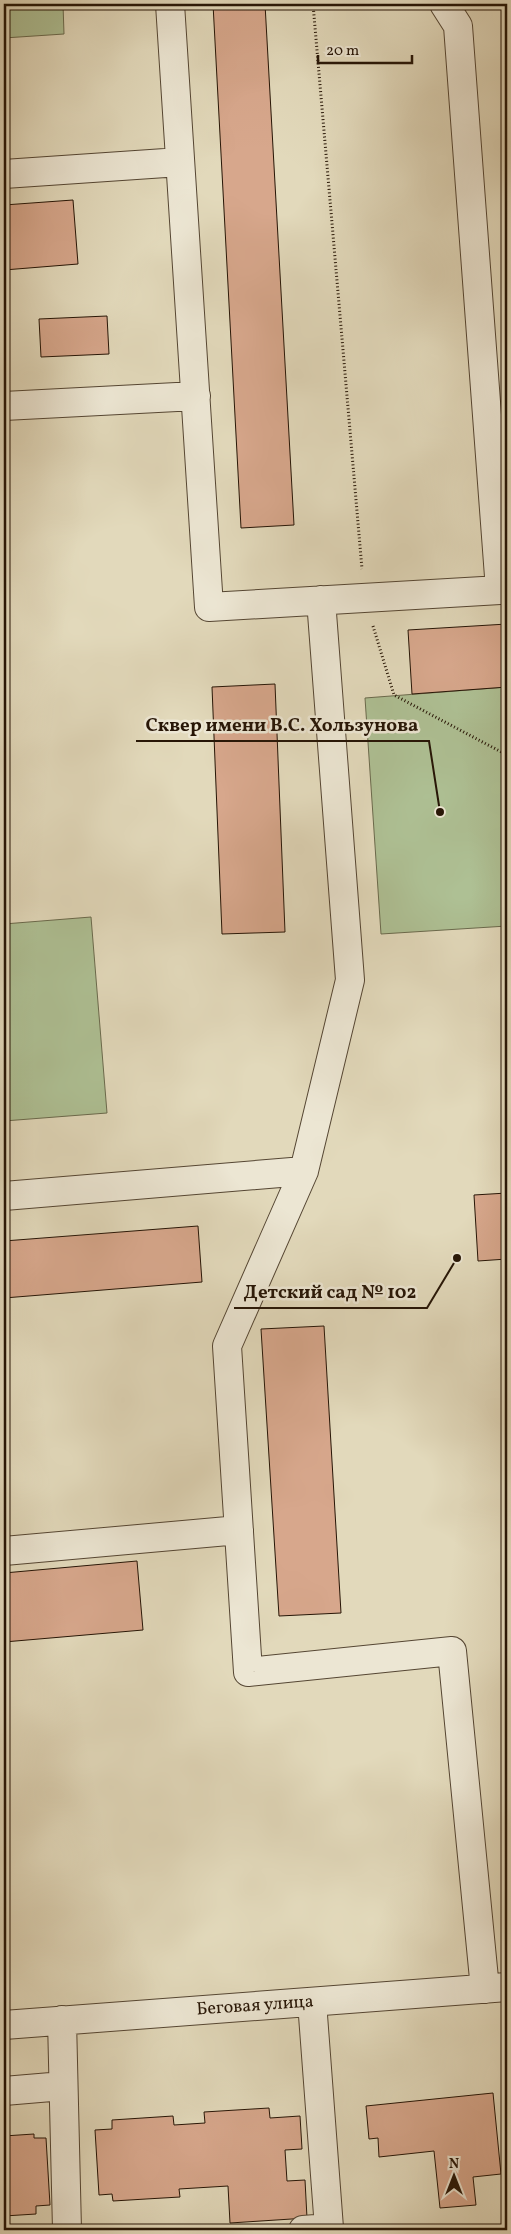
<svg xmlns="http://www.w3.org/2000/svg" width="511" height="2234" viewBox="0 0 511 2234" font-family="Vollkorn,serif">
<rect width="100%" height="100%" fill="#e2d9bb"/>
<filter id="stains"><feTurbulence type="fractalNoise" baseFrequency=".004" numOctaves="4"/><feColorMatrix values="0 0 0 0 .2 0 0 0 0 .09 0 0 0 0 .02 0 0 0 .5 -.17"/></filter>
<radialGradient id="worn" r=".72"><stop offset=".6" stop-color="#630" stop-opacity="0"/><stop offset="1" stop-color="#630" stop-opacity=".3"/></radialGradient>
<path fill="#aec094" stroke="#6a6a4d" d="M4,4H63L64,34L4,38Z
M507,687V926L381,934L365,698Z
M91,917L107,1113L4,1121V924Z"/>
<path fill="#d7a78c" stroke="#261506" d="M213,4H265L294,525L241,528Z
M73,200L78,264L4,270V205Z
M107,316L109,354L41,357L39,319Z
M507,624V687L412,694L408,630Z
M275,684L285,932L222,934L212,687Z
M507,1193V1259L478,1261L474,1195Z
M198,1226L202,1282L4,1298V1241Z
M324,1326L341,1613L279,1616L261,1329Z
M137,1561L143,1630L4,1642V1573Z
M493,2093L501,2174L473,2177L476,2205L440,2208L434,2151L379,2157L378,2138L369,2139L366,2106Z
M269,2108L270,2118L300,2116L302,2149L285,2150L287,2181L305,2180L307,2218L230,2223L228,2186L179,2189L180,2197L146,2199L113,2201L112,2194L99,2195L95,2130L112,2129V2120L173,2116L174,2125L205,2123L204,2112Z
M34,2134V2138H46L50,2205L36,2206V2214L4,2216V2136Z"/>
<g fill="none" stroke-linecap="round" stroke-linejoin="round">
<defs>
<path id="minor" d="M170,4L209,607L500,590L458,26L444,4
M4,174L180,162
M4,406L196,396
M321,600L350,980L304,1171L227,1346L248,1672L452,1651L485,1989
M4,1196L304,1171
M4,1551L239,1530
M62,2020L67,2230
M4,2025L507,1987
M4,2091L63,2086
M303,2230L329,2228L312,2002"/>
</defs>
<use href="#minor" stroke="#554633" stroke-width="30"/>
<path stroke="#261506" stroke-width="3" stroke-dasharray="1 2.5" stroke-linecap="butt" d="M313,4L362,569
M373,626L394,695L507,755"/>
<use href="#minor" stroke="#ece6d3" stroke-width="28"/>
</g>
<g text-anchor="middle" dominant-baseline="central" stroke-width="5" stroke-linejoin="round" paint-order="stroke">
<g font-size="18" fill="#261506" stroke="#ece6d3">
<text transform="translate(255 2006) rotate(-4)">Беговая улица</text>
</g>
</g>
<path fill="none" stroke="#261506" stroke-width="2" d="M440 812L429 741H136M457 1258L427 1308H234"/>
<g fill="#261506" stroke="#ece6d3" stroke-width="2">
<circle cx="440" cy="812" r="5"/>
<circle cx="457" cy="1258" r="5"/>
</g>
<g font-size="19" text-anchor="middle" font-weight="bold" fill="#261506" stroke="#ece6d3" stroke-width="5" stroke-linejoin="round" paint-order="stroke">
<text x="282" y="731">Сквер имени В.С. Хользунова</text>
<text x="330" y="1298">Детский сад № 102</text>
</g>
<rect width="511" height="2234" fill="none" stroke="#e2d9bb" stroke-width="20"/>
<rect x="5" y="5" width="501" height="2224" fill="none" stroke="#261506" stroke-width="2.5"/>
<rect x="10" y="10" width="491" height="2214" fill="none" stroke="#261506"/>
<g transform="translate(454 2176)" stroke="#ece6d3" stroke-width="4" paint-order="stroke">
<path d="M0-4L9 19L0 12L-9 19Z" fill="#261506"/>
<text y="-8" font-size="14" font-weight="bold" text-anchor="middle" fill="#261506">N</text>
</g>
<path d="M318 55v8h94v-8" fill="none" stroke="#261506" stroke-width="2.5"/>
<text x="326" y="55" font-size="15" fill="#261506" stroke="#ece6d3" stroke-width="4" paint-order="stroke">20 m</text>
<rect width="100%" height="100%" filter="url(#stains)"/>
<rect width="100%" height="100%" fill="url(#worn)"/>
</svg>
